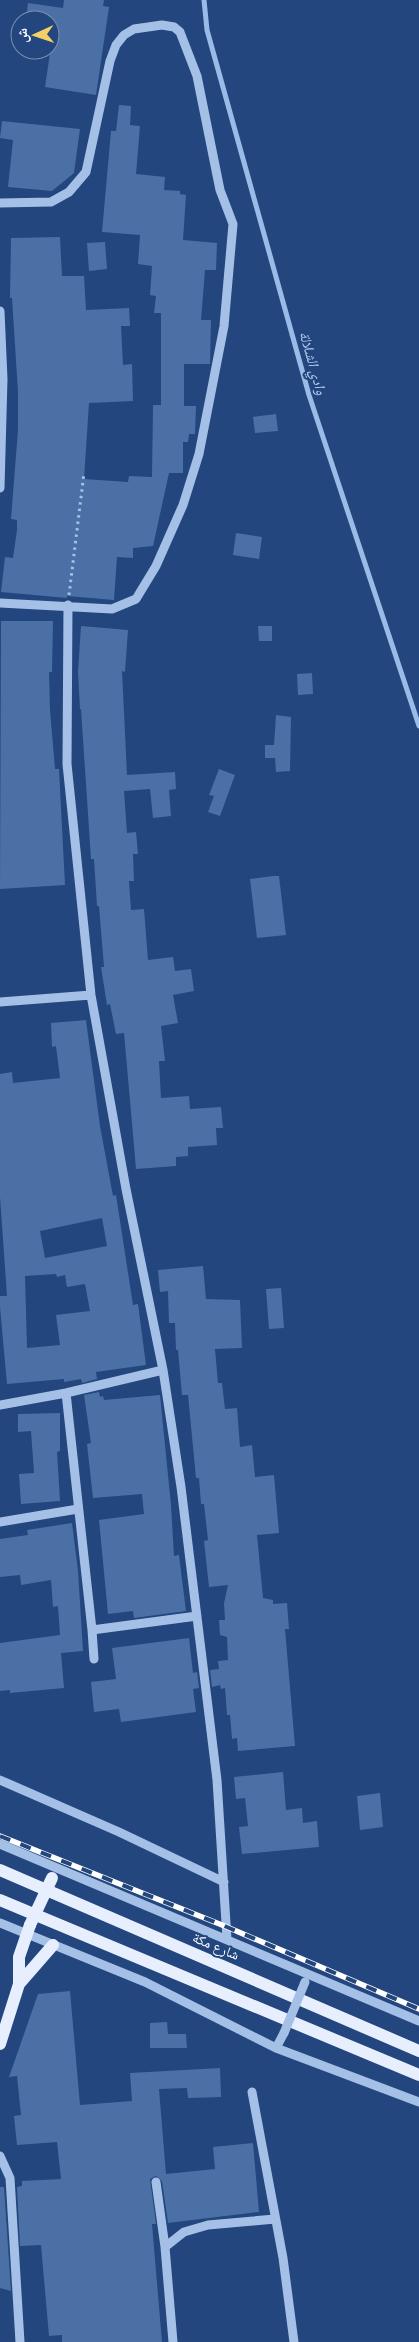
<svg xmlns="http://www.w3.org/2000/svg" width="419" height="2342" viewBox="0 0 419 2342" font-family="Roboto,'Noto Naskh Arabic',sans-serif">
<rect width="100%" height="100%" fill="#22467d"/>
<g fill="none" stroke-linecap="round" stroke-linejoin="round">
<path stroke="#99bbe7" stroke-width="5" d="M204,0L207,30L309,395L419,726"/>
</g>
<path fill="#4b70a6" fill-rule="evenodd" d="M64,0H104L103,6L109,7L96,95L45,87L50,53V20H26L28,3L63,8Z
M119,105L131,106L130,125L140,126L136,174L165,177L164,190L180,191V194L186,195L183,240L217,243L216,270H205L201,320H211L210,364H184V406H196L195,434H189L188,442H183V473H169L153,546L133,548V558L117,557L114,600L67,596V598L1,592L5,557L13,558L17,530V520L11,519L18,430V392L12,298H10L11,238L60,237L62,276H84L86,310L129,308L130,326H121L123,365L132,364L133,401L89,403L84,479L128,482L129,476L152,477L153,405H161V313H154L156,296L150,295L152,266L138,264L140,235L102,232L111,131H116Z
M2,121L80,129L74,173L52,191L8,187L13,140L0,138Z
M105,242L107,269L89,271L87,243Z
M276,414L278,431L255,433L253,417Z
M236,533L262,537L259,559L233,555Z
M1,621H53L52,672H49L50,710L55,769H59L65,885L0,889Z
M81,626L128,630L125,672L122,671L127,775L175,772L176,789L169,790L171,816L153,818L150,789L124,791L127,833L136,832L138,854H133L134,881H129L131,910L144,909L148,960L173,957L175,971L191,969L194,991L173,995L178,1023L161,1026L165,1061H159L161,1098L189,1096L190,1109L221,1107L223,1128H216L217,1145L188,1147V1156L176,1157V1166L136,1169L124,1033L116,1034L110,1004L107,1005L101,967H104L99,906H97L94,859H91L81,709H80L78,672Z
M258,626H272V641H259Z
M312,673L313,694L298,695L297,674Z
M276,715L291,717L290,771L276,772L275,758H265V745H274Z
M219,769L235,775L220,816L208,812L214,796L209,795Z
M273,876H279L286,935L257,938L250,879Z
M86,1020L100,1126L113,1196L116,1195L133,1305L138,1304L146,1365L96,1372L97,1379L82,1383L81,1379L64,1382V1379L7,1384L0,1307V1296H7L0,1197V1074L12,1072L13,1083L60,1078L56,1046L52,1047L51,1023ZM102,1218L107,1246L45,1258L40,1231ZM56,1274L57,1277L65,1275L67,1287L85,1284L90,1311L56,1315L60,1345L27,1348L25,1276Z
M203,1266L206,1299L240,1300L242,1348L215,1349L218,1383H222L225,1409L237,1408L240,1447L252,1445L255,1477L274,1475L279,1533L257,1535L263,1598L273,1600V1604L287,1603L289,1629H285L295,1746L238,1751L237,1738L232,1739L230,1715H227L225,1688L221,1689L220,1685L212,1687L210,1670L219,1669L218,1661L228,1660L227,1637L220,1635L219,1620H225L224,1603L228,1585L209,1587L204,1541L208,1540L204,1504H201L199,1478H196L188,1395H182L178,1350H176L175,1323H169L168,1291L160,1292L158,1270Z
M281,1288L284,1328L269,1329L266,1289Z
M99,1392L100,1397L103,1396L104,1400L160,1395L171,1505L174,1556L179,1555L186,1611L134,1618L133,1611L108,1614L99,1520L144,1514L142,1494L93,1498L87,1444L91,1443L84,1395Z
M60,1413V1451L57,1452L60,1501L21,1504L19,1474L34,1473L31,1431L18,1432V1414Z
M72,1523L78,1571L83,1651L61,1653L64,1688L10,1693V1690L0,1691V1643L60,1635L58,1606L53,1607L51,1580L21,1585L20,1575L0,1577V1539L28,1535L27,1530Z
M189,1638L193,1673L197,1672L199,1688L193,1689L196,1712L121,1722L119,1709L94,1712L91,1682L116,1679L112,1648Z
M283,1772L286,1810L302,1808L303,1823L317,1821L319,1847L242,1854L239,1827L248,1826L245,1798L236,1799L234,1777Z
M380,1793L383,1827L360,1830L357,1796Z
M70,1991L80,2105L132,2101L130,2073L220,2068L221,2097L188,2098L187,2088L159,2089L166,2174L215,2169L213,2147L253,2143L259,2212L168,2223L162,2181L156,2176L150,2179L156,2224H152L162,2342H62V2335L49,2336L41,2245L20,2246L17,2187L22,2186V2181L61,2179L57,2142L17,2145L14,2116L21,2115L17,2076L9,2077L38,1994Z
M167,2022L168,2034H186L187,2048H150V2023Z
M0,2187H4L11,2291L0,2288Z"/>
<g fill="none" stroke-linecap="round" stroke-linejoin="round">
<path stroke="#a5c0e6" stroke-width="3" stroke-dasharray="2.5 4" stroke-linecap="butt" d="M69,595L84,473"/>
<path stroke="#a5c0e6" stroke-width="9" d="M0,203L51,202L69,192L86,172L110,61L116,45L124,35L134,29L162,25L174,27L180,32L197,76L220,190L233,224L224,326L199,454L183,505L156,566L136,599L112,609L0,603
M0,311L3,379L0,488
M68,605L67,764L91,995L126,1189L163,1370L181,1487L217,1780L227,1939
M0,1002L91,995
M66,1393L92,1630L197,1616
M0,1405L66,1393L163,1370
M0,1522L78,1509
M92,1630L94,1659
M0,1780L119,1832L224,1882
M0,1844L419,2021
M0,1923L145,1982L276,2048L419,2102
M276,2048L284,2033
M252,2092L283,2258L294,2342
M0,2156L10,2178L20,2342
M156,2182L165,2247L173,2342
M165,2247L184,2232L208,2225L275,2219"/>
<path stroke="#e7eefd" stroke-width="12" d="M0,1870L419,2051
M0,1900L419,2075
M19,1984L53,1945
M0,2044L19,1984V1957L30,1925"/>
<defs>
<path id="rail" d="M0,1836L227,1927L419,2009"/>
</defs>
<use href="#rail" stroke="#fff" stroke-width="5.5"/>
<use href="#rail" stroke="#22467d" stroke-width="4" stroke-dasharray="11" stroke-linecap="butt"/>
<path stroke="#a5c0e6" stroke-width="9" d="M284,2033L305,1982"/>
<path stroke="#e7eefd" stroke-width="12" d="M30,1925L52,1878"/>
</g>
<g text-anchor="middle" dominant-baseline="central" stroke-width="4" stroke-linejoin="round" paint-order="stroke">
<g font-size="14" fill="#fff" stroke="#22467d">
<text transform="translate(216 1946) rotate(23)">شارع مكة</text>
</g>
<g font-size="15" font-style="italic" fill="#b1caee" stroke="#22467d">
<text transform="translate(313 363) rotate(74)">وادي الشلالة</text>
</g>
</g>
<g transform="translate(35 35) rotate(267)"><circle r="24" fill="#22467d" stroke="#7a90b1"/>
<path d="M0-4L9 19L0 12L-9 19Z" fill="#f2cf67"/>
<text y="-8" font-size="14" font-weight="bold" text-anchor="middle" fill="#ffffff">ش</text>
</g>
</svg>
